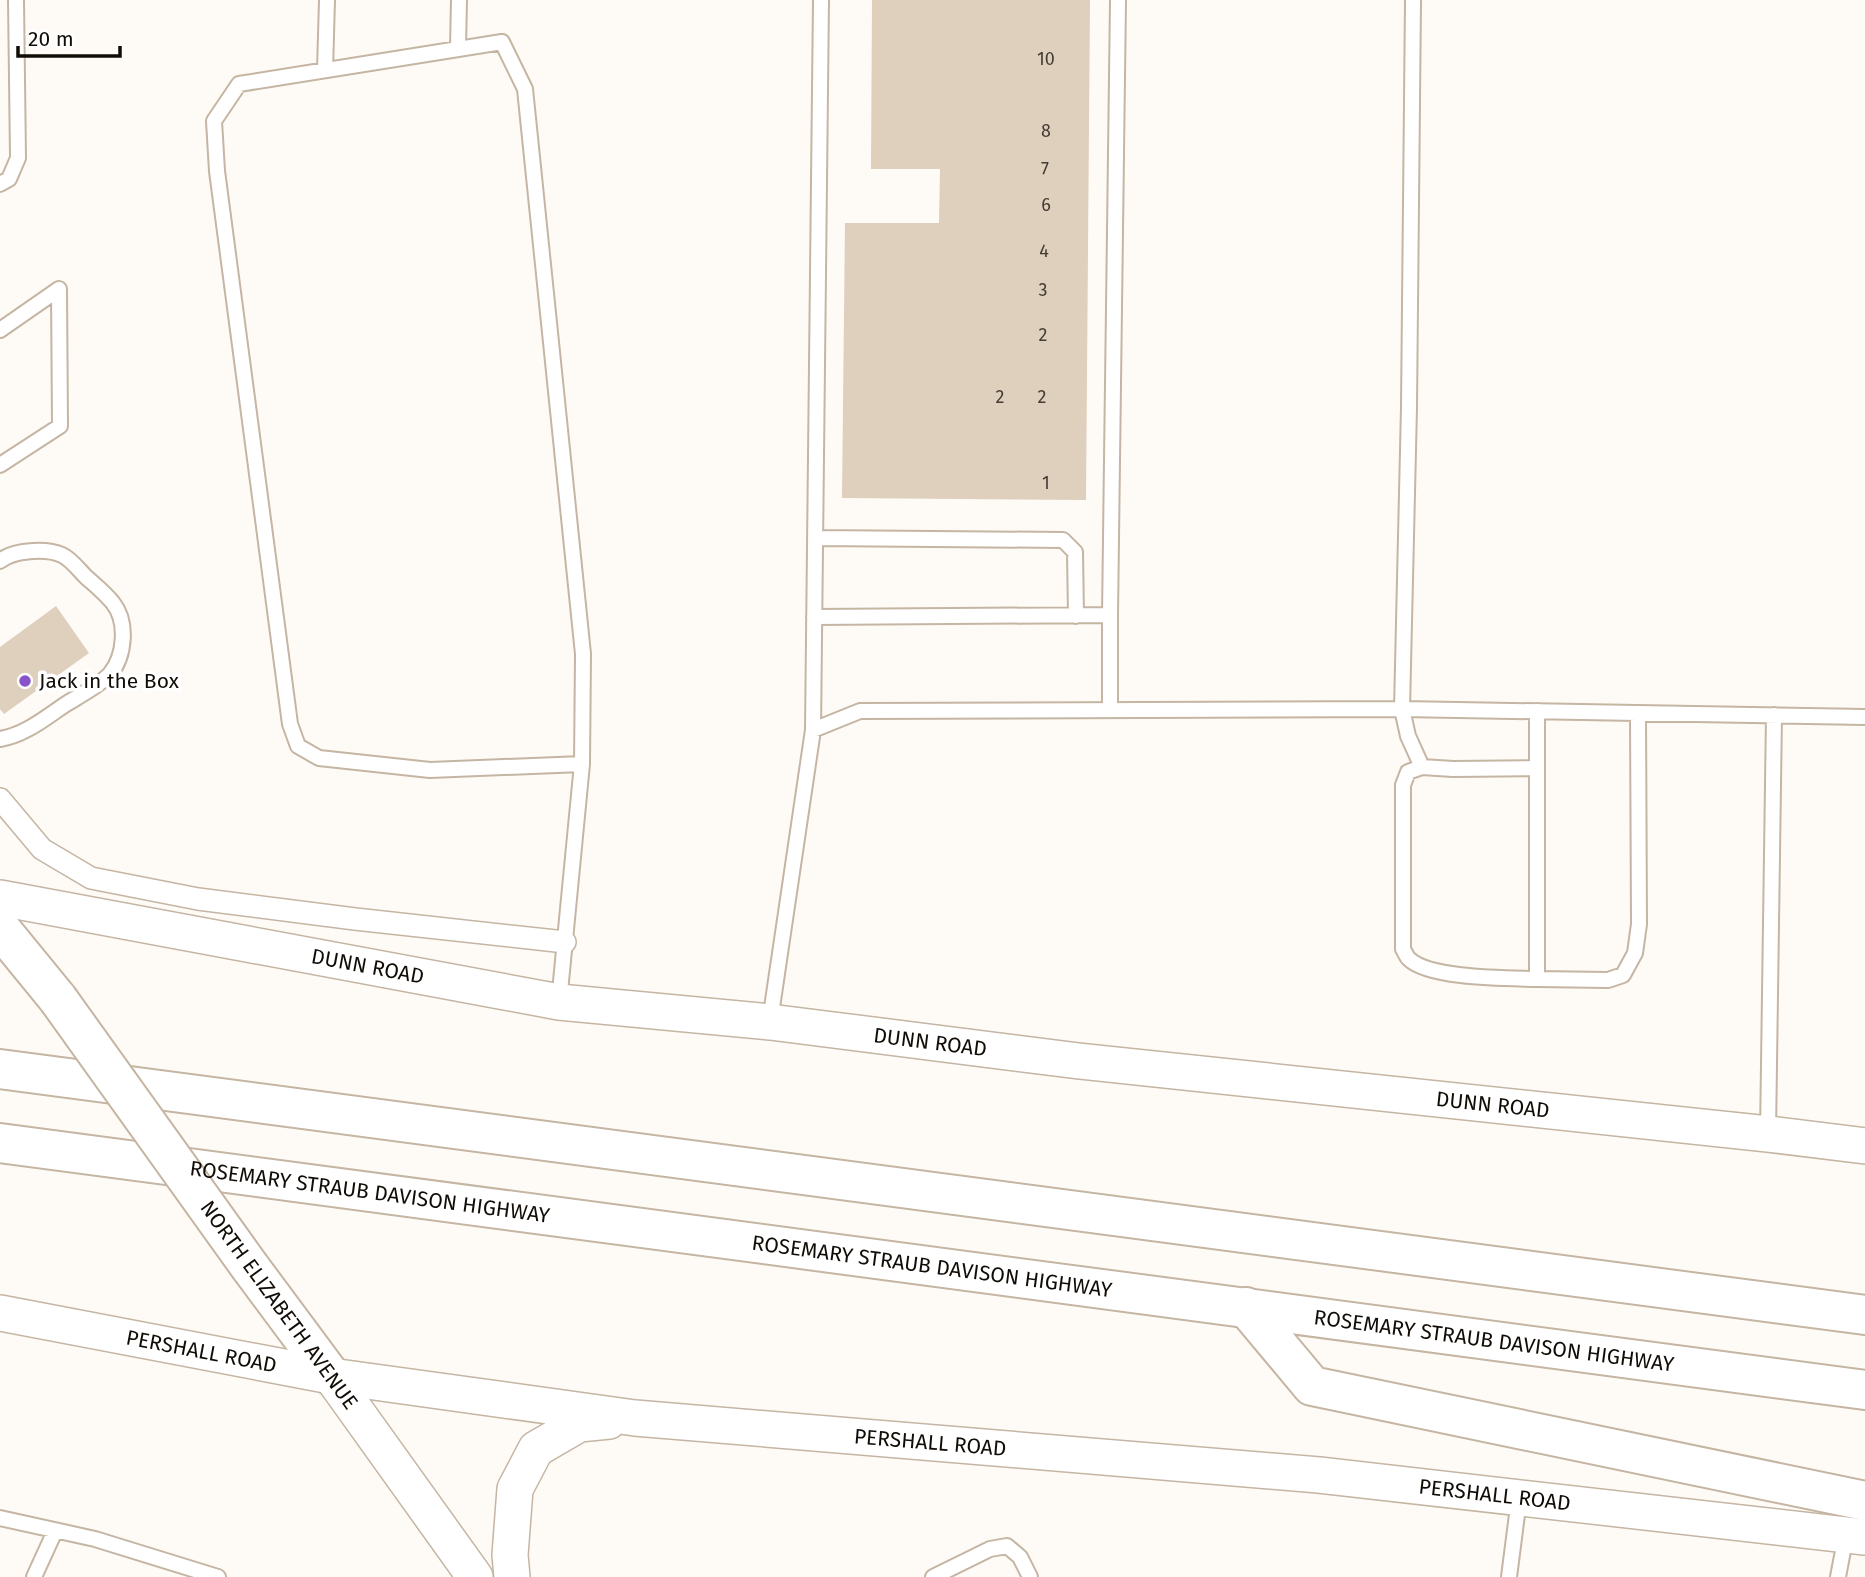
<svg xmlns="http://www.w3.org/2000/svg" width="1865" height="1577" viewBox="0 0 1865 1577" font-family="'Fira Sans',sans-serif">
<rect width="100%" height="100%" fill="#fefbf7"/>
<path fill="#dfcfbd" d="M872,0H1090L1086,500L842,498L845,223H939L940,169H871Z
M56,606L89,653L4,714L0,709V647Z"/>
<g fill="none" stroke-linecap="round" stroke-linejoin="round">
<defs>
<path id="service" d="M1413,0L1409,407L1402,709L1408,736L1422,767
M458,49L459,0
M325,70L327,0
M0,184L9,179L18,158L16,0
M0,330L59,289L60,426L0,465
M817,538L1063,540L1075,552L1076,616
M0,561C13,550 46,548 62,555C71,559 79,570 86,577C95,585 105,593 113,603C128,622 125,656 110,674C100,685 79,696 66,704C45,718 25,735 0,739
M814,617L1110,615
M1110,710V615L1118,0
M1537,711V979L1608,980L1623,975L1635,953L1639,924L1638,713
M813,730L821,0
M1537,768L1453,769L1422,767L1408,772L1403,785V949C1405,952 1406,956 1409,959C1430,979 1508,978 1537,979
M559,1002L582,764L583,654L525,89L502,42L239,84L214,121L217,171L290,724L298,746L319,758L430,770L582,764
M770,1021L813,730L860,711L1402,709L1865,717
M1768,1134L1774,715
M0,1518L95,1539L218,1577
M34,1577L55,1531
M933,1577L990,1549L1007,1546L1020,1557L1030,1577
M1509,1577L1519,1499
M1838,1577L1846,1535"/>
<path id="pedestrian" d="M0,799L42,849L91,878L198,899L355,919L565,942"/>
<g id="tertiary">
<path id="s1" d="M0,898L559,1002L770,1022L1079,1061L1768,1134L1865,1146"/>
<path id="s2" d="M0,1313L331,1376L635,1418L1319,1475L1865,1537"/>
<path d="M331,1376L475,1577"/>
<path d="M512,1577L510,1555L515,1489L536,1449L579,1424L609,1421"/>
</g>
<path id="secondary" d="M0,928L58,999
M250,1267L331,1376"/>
<g id="motorway">
<path d="M0,1069L1865,1315"/>
<path id="s3" d="M0,1143L1865,1390"/>
<path d="M1246,1307L1312,1386L1865,1501"/>
</g>
</defs>
<use href="#service" stroke="#c5b5a3" stroke-width="18"/>
<use href="#pedestrian" stroke="#c5b5a3" stroke-width="24"/>
<use href="#tertiary" stroke="#c5b5a3" stroke-width="38"/>
<use href="#secondary" stroke="#c5b5a3" stroke-width="42"/>
<use href="#motorway" stroke="#c5b5a3" stroke-width="42"/>
<use href="#service" stroke="#fff" stroke-width="14"/>
<use href="#pedestrian" stroke="#fff" stroke-width="21"/>
<use href="#tertiary" stroke="#fff" stroke-width="35"/>
<use href="#secondary" stroke="#fff" stroke-width="38"/>
<use href="#motorway" stroke="#fff" stroke-width="38"/>
<defs>
<path id="secondary-bridge" d="M58,999L250,1267"/>
</defs>
<use href="#secondary-bridge" stroke="#c5b5a3" stroke-width="42" stroke-linecap="butt"/>
<use href="#secondary-bridge" stroke="#fff" stroke-width="38"/>
</g>
<circle fill="#8852ca" stroke="#fff" stroke-width="2.5" cx="25" cy="681" r="7"/>
<g text-anchor="middle" dominant-baseline="central" stroke-width="7" stroke-linejoin="round" paint-order="stroke">
<g font-size="18" fill="#443d34">
<text x="1046" y="59">10</text>
<text x="1046" y="131">8</text>
<text x="1045" y="169">7</text>
<text x="1046" y="205">6</text>
<text x="1044" y="251">4</text>
<text x="1043" y="290">3</text>
<text x="1043" y="335">2</text>
<text x="1000" y="397">2</text>
<text x="1042" y="397">2</text>
<text x="1046" y="483">1</text>
</g>
<g font-size="21" fill="#110c06" stroke="#fff" text-anchor="start">
<text x="39" y="681">Jack in the Box</text>
</g>
<g font-size="21" fill="#110c06" stroke="#fff">
<text stroke="none"><textPath href="#s1" startOffset="374">DUNN ROAD</textPath></text>
<text stroke="none"><textPath href="#s1" startOffset="942">DUNN ROAD</textPath></text>
<text stroke="none"><textPath href="#s1" startOffset="1508">DUNN ROAD</textPath></text>
<text stroke="none"><textPath href="#s3" startOffset="373">ROSEMARY STRAUB DAVISON HIGHWAY</textPath></text>
<text stroke="none"><textPath href="#s3" startOffset="940">ROSEMARY STRAUB DAVISON HIGHWAY</textPath></text>
<text transform="translate(279 1305) rotate(54)">NORTH ELIZABETH AVENUE</text>
<text stroke="none"><textPath href="#s3" startOffset="1507">ROSEMARY STRAUB DAVISON HIGHWAY</textPath></text>
<text stroke="none"><textPath href="#s2" startOffset="205">PERSHALL ROAD</textPath></text>
<text stroke="none"><textPath href="#s2" startOffset="940">PERSHALL ROAD</textPath></text>
<text stroke="none"><textPath href="#s2" startOffset="1507">PERSHALL ROAD</textPath></text>
</g>
</g>
<path d="M18 46v10h102v-10" fill="none" stroke="#110c06" stroke-width="3.5"/>
<text x="28" y="46" font-size="21" fill="#110c06" stroke="#ffffff" stroke-width="5" paint-order="stroke">20 m</text>
</svg>
